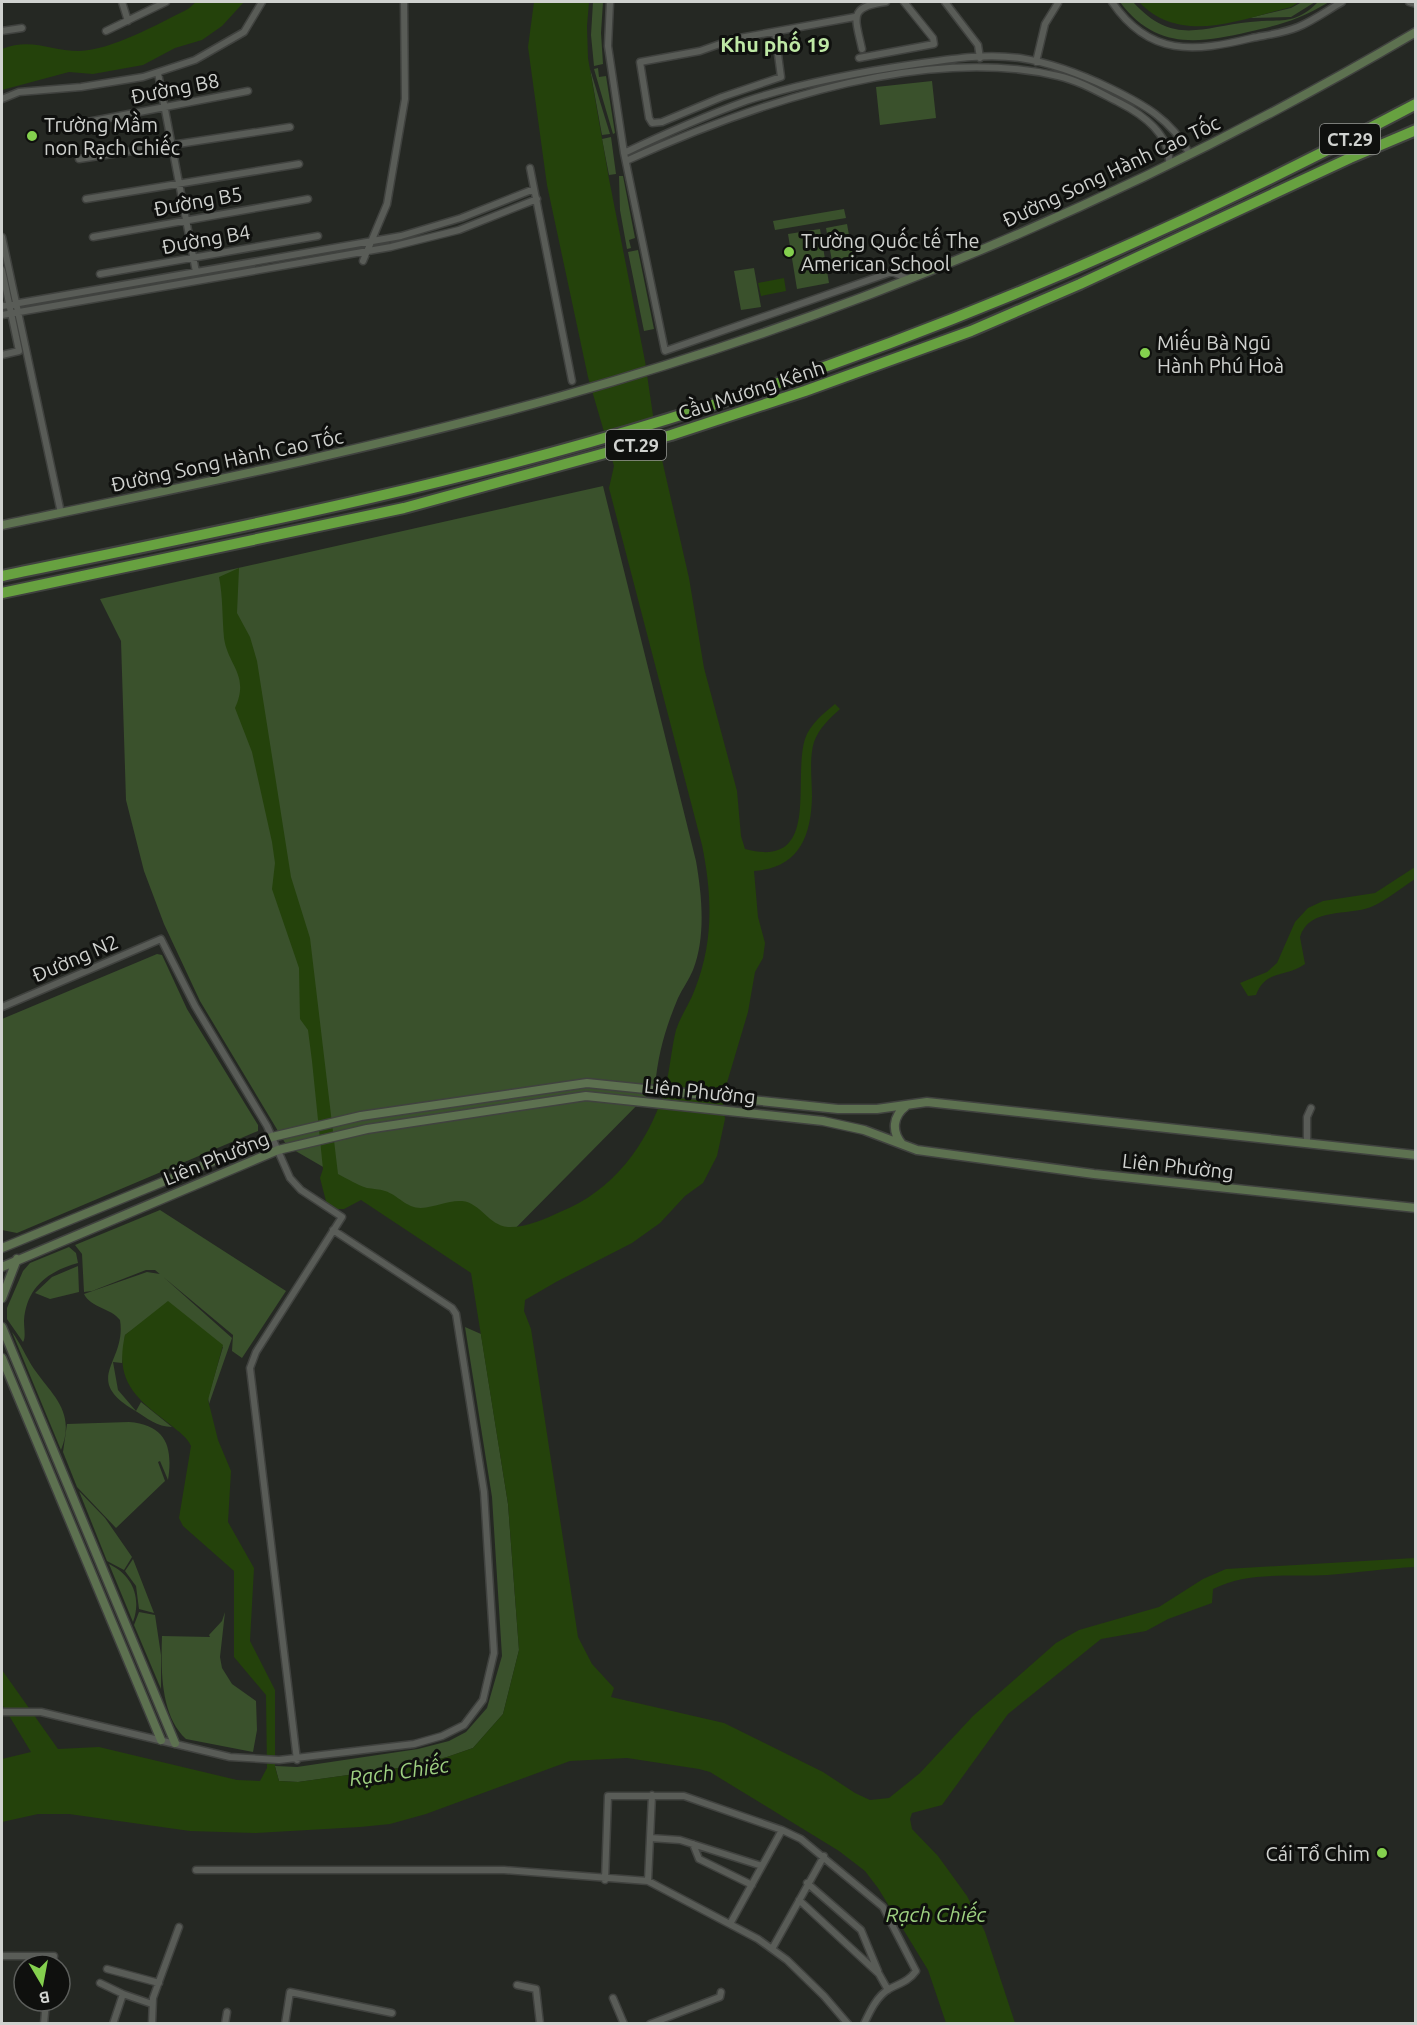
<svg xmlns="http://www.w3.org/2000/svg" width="1417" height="2025" viewBox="0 0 1417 2025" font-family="Ubuntu,sans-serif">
<rect width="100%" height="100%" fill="#252823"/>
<path fill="#3a512c" d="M593,2H603L601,33L603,64L594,66L591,35Z
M1120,2H1133C1173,46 1201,27 1250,22C1281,18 1293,27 1318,2H1329C1298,20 1283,24 1248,32C1197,44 1155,49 1120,2Z
M1302,2H1315L1291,17L1249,18L1291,8Z
M598,68L599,77L606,76L615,133L613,134L594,69Z
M590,69L610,134L602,135Z
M932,81L936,118L880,125L876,87Z
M611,137L616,174L609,175L602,139Z
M619,176H623L635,238L629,240L631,248L627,249L620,210Z
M844,209L846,218L775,230L773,221Z
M847,224L853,257L832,261L826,228Z
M820,229L829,283L797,289L788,234Z
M638,250L654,329L644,331L628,252Z
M754,268L761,307L741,310L734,271Z
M603,486L696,861C702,896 706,937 693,970C689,980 682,989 678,998C665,1029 658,1054 655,1087L488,1256L480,1258L287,1146L200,1001L164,924L144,871L126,800L121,641L100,599Z
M157,954L162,955L187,1009L258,1125V1131L17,1233L2,1230V1019Z
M160,1210L286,1291L242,1358L232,1351L233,1335L155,1270H146L92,1291L84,1292L82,1254L75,1245Z
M69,1247L76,1253L78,1263C48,1271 26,1288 24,1321C24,1328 26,1338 23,1342L7,1319V1308L23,1271L30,1263Z
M78,1266L79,1292L50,1299L35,1293L52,1277Z
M147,1272L160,1274L232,1338L209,1404L208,1397L223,1347L149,1318L125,1335L122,1363L113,1362L118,1390L136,1411L141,1402L172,1427C157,1427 147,1418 134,1410C81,1378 127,1363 120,1320C111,1308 91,1308 84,1294Z
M465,1327L481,1334L508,1504L519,1650L503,1714L473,1748L447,1757L413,1766L298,1782L279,1781L275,1766L297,1767L418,1749L449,1741L466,1732L487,1708L502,1656L492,1497Z
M12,1332C21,1344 26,1357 34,1369C53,1396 76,1412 61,1450Z
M129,1422C167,1425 173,1448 168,1480L160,1461L158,1462L165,1481L116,1528L77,1487L63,1452L67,1424Z
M79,1491L105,1518L132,1557L124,1570L107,1561Z
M133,1559L154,1613L139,1609L136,1586L125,1571Z
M109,1564C132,1575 142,1597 133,1622Z
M139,1612L155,1615L161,1655V1689L134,1625Z
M225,1612L220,1657L222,1668L232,1684L256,1701L257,1730L253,1752L186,1739C160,1715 161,1669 162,1636L210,1637L209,1635L222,1621Z"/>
<path fill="#24420b" d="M196,2H244L222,26L202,40L175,48L143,65L93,74L69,72L2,90V49C31,37 51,51 79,51C112,50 158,24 188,9Z
M534,2H589L587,26L588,58L609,179L645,361L655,429L689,578L704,668L737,791L741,836L745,849C822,870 792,780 805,739C810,724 824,713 835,704L840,709C830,718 819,728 814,742C809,758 812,780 812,797C811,838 798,868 754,871L758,917L765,943L763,958L755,972L748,1012L726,1086L723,1102L725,1119L717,1156L703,1183L685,1196L660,1223L632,1243L556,1282L525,1300L524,1311L531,1329L578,1637L592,1664L614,1688L611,1697L724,1723L823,1772L855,1793L870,1800L889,1798L920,1773L973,1716L1056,1643L1079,1630L1159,1607L1203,1579L1226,1569L1415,1558V1567C1386,1568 1357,1573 1328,1575C1290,1577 1248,1571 1213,1589L1212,1603L1168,1619L1146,1631L1101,1639L1008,1714L942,1805L912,1813L910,1819L912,1829L938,1856L967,1896L985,1932L1015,2023H946L928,1970L878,1888L865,1871L839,1851L710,1772L699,1769L627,1758L570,1761L426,1814L390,1824L360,1827L256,1833L190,1831L69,1814H38L2,1822V1759L31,1752L2,1704V1670L58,1749L99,1747L237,1780L260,1781L267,1768L266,1695L234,1657V1571L183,1526L179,1518L191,1446C187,1437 179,1432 172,1426C137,1399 114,1383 125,1335L168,1301L223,1345L208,1400L218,1440L231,1471L228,1522L254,1568L250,1641L275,1690V1767L279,1781L298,1782L413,1766L447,1757L473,1748L503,1714L519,1650L508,1504L471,1273L361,1200L344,1209H328L320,1178L323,1169L312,1061L308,1030L300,1019L299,968L272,889L275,863L272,842L252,752L235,708C250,675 228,666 224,638C222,617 223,597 219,577L239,568L237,613L250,637L257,661L291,877L310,938L338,1174C348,1179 357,1185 367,1188C373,1189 379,1189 385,1191C398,1195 406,1208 421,1208C435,1207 449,1200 462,1201C481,1203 488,1225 508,1227C525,1228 545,1219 560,1212C613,1191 647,1145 664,1092C670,1072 671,1050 676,1030C681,1015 690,1003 695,989C714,941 712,894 702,845L609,488L614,466L588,377L547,185L528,47Z
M1139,2H1299L1291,7C1241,19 1181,46 1139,2Z
M784,278L786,291L761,296L758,283Z
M1415,867V879C1401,888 1387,900 1371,907C1348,916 1309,907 1300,937L1305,964C1285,978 1266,969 1256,995L1248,996L1240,983L1267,972L1277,963L1295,922L1308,908L1323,901L1375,893Z"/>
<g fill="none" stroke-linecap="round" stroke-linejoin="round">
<defs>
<path id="street" d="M122,2L128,21
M610,2L608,46L624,153L665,351L892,272L908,279
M945,2L978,45L980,58
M1112,2C1149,57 1195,52 1252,38C1267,35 1284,33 1298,27C1313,21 1328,10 1342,2
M1409,2L1416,4
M2,31L22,28
M106,31L166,2
M775,32L781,77L722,97L662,122L652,123L649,118L640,62L700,51L734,39L855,17
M862,49C855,17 848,7 886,2
M859,58L934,44L933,38L904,2
M1036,62L1045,24L1058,3
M158,73L196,272
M2,99L19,92L81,87L143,77L195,60L244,32L262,2
M72,125L248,91
M624,153C664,134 705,116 746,101C801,83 859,72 915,64C950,59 985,53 1020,58C1052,63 1081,74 1110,88C1143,104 1172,120 1189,153
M79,159L290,127
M626,161C750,105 921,44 1058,76C1080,81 1100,93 1120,103C1142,114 1171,135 1169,163
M530,168L572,381
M86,199L299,164
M2,237L61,513
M93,237L308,199
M363,261L387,204L405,99L404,2
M2,270L19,351L2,355
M100,274L318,236
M2,306L401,236L461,218L534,189
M2,315L391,247L459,230L537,199
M2,1007L161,939L195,1006L267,1126L290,1178L301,1190L342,1217L256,1352L250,1368L297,1760
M1307,1143V1117L1311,1108
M2,1712H41L230,1757L279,1760L414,1744L442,1736L464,1725L483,1700L494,1653L484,1492L456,1314L452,1308L333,1230
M650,1838L680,1840L762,1866
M693,1844L699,1859L752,1885
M196,1870H504L648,1881L758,1939L787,1960L824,1996L848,2024
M605,1880L608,1796H684L782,1830L801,1839L883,1907L916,1971C908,1982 900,1983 889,1989C877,1996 870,2011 864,2024
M648,1881L652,1795
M807,1883L861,1930L878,1971
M799,1900L879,1974L888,1990
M730,1924L782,1830
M772,1949L824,1856
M2,1956H54L52,1965
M107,1969L159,1983
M100,1983L123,1994
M517,1985L536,1989L540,2024
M613,1998L624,2024
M44,2024L46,2001
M113,2024L123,1994L152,2004
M152,2024L153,1998L179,1927
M225,2024L227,2012
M285,2024L290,1992L392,2013
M650,2024L720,1997L721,1992"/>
<path id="secondary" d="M2,525C189,486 377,448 562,396C860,312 1149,189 1416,32
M902,1144C891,1131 893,1116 906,1106
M2,1248L272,1137L361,1116L587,1083L838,1109H877L927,1102L1416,1155
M2,1267L278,1150L367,1129L586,1096L823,1121L864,1130L917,1150L1094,1174L1416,1208
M2,1298L17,1259
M2,1327L175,1743
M2,1358L161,1740"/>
<path id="highway" d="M2,576C225,530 449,487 668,419C927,339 1176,232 1416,104
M2,593L404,508L671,435L805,391L971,331L1080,284L1350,158L1416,130"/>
</defs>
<use href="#street" stroke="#40423f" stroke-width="9"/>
<use href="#secondary" stroke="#40423f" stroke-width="11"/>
<use href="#highway" stroke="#40423f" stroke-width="14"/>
<use href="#street" stroke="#595c57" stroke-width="6"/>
<use href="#secondary" stroke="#5d7150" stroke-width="8"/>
<use href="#highway" stroke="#67a140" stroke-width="10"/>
</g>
<g fill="#84d04e" stroke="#0f100e" stroke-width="2">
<circle cx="32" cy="136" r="6"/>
<circle cx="789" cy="252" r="6"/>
<circle cx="1145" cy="353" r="6"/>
<circle cx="1382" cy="1853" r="6"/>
</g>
<g text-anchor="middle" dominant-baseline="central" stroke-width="6" stroke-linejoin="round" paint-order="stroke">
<g fill="#0f100e" stroke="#969895" stroke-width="1.5">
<rect x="1320" y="124" width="60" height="30" rx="4.5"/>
<rect x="606" y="430" width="60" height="30" rx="4.5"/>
</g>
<g font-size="18" font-weight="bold" fill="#d0d2cf">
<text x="1350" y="139">CT.29</text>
<text x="636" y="445">CT.29</text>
</g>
<g font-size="20" fill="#d0d2cf" stroke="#0f100e">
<text transform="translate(175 88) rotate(-11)">Đường B8</text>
<text transform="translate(1111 171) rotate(-25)">Đường Song Hành Cao Tốc</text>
<text transform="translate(198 201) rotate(-10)">Đường B5</text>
<text transform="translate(206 239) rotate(-10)">Đường B4</text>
<text transform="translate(751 390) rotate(-18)">Cầu Mương Kênh</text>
<text transform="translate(227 460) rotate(-12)">Đường Song Hành Cao Tốc</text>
<text transform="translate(75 958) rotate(-23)">Đường N2</text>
<text transform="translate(700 1091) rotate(6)">Liên Phường</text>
<text transform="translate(216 1158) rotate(-22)">Liên Phường</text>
<text transform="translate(1178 1166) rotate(6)">Liên Phường</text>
</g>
<g font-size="20" fill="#d0d2cf" stroke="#0f100e" text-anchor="start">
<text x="44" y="124">Trường Mầm<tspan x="44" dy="23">non Rạch Chiếc</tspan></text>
<text x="801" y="240">Trường Quốc tế The<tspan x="801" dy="23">American School</tspan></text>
<text x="1157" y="342">Miếu Bà Ngũ<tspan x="1157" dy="23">Hành Phú Hoà</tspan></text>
<text x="1370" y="1853" text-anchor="end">Cái Tổ Chim</text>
</g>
<g font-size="21" font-weight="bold" fill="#bee8a5" stroke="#0f100e">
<text x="775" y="44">Khu phố 19</text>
</g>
<g font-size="21" font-style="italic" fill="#9ed081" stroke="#0f100e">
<text transform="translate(399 1771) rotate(-8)">Rạch Chiếc</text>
<text x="936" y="1914">Rạch Chiếc</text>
</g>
</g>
<rect width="1417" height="2025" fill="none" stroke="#d0d2cf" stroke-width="6"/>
<g transform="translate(42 1983) rotate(170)"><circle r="28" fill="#0f100e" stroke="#5c5e5b" stroke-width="1.5"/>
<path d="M0-4.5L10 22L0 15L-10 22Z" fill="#84d04e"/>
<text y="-9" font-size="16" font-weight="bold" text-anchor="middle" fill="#d0d2cf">B</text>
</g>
</svg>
